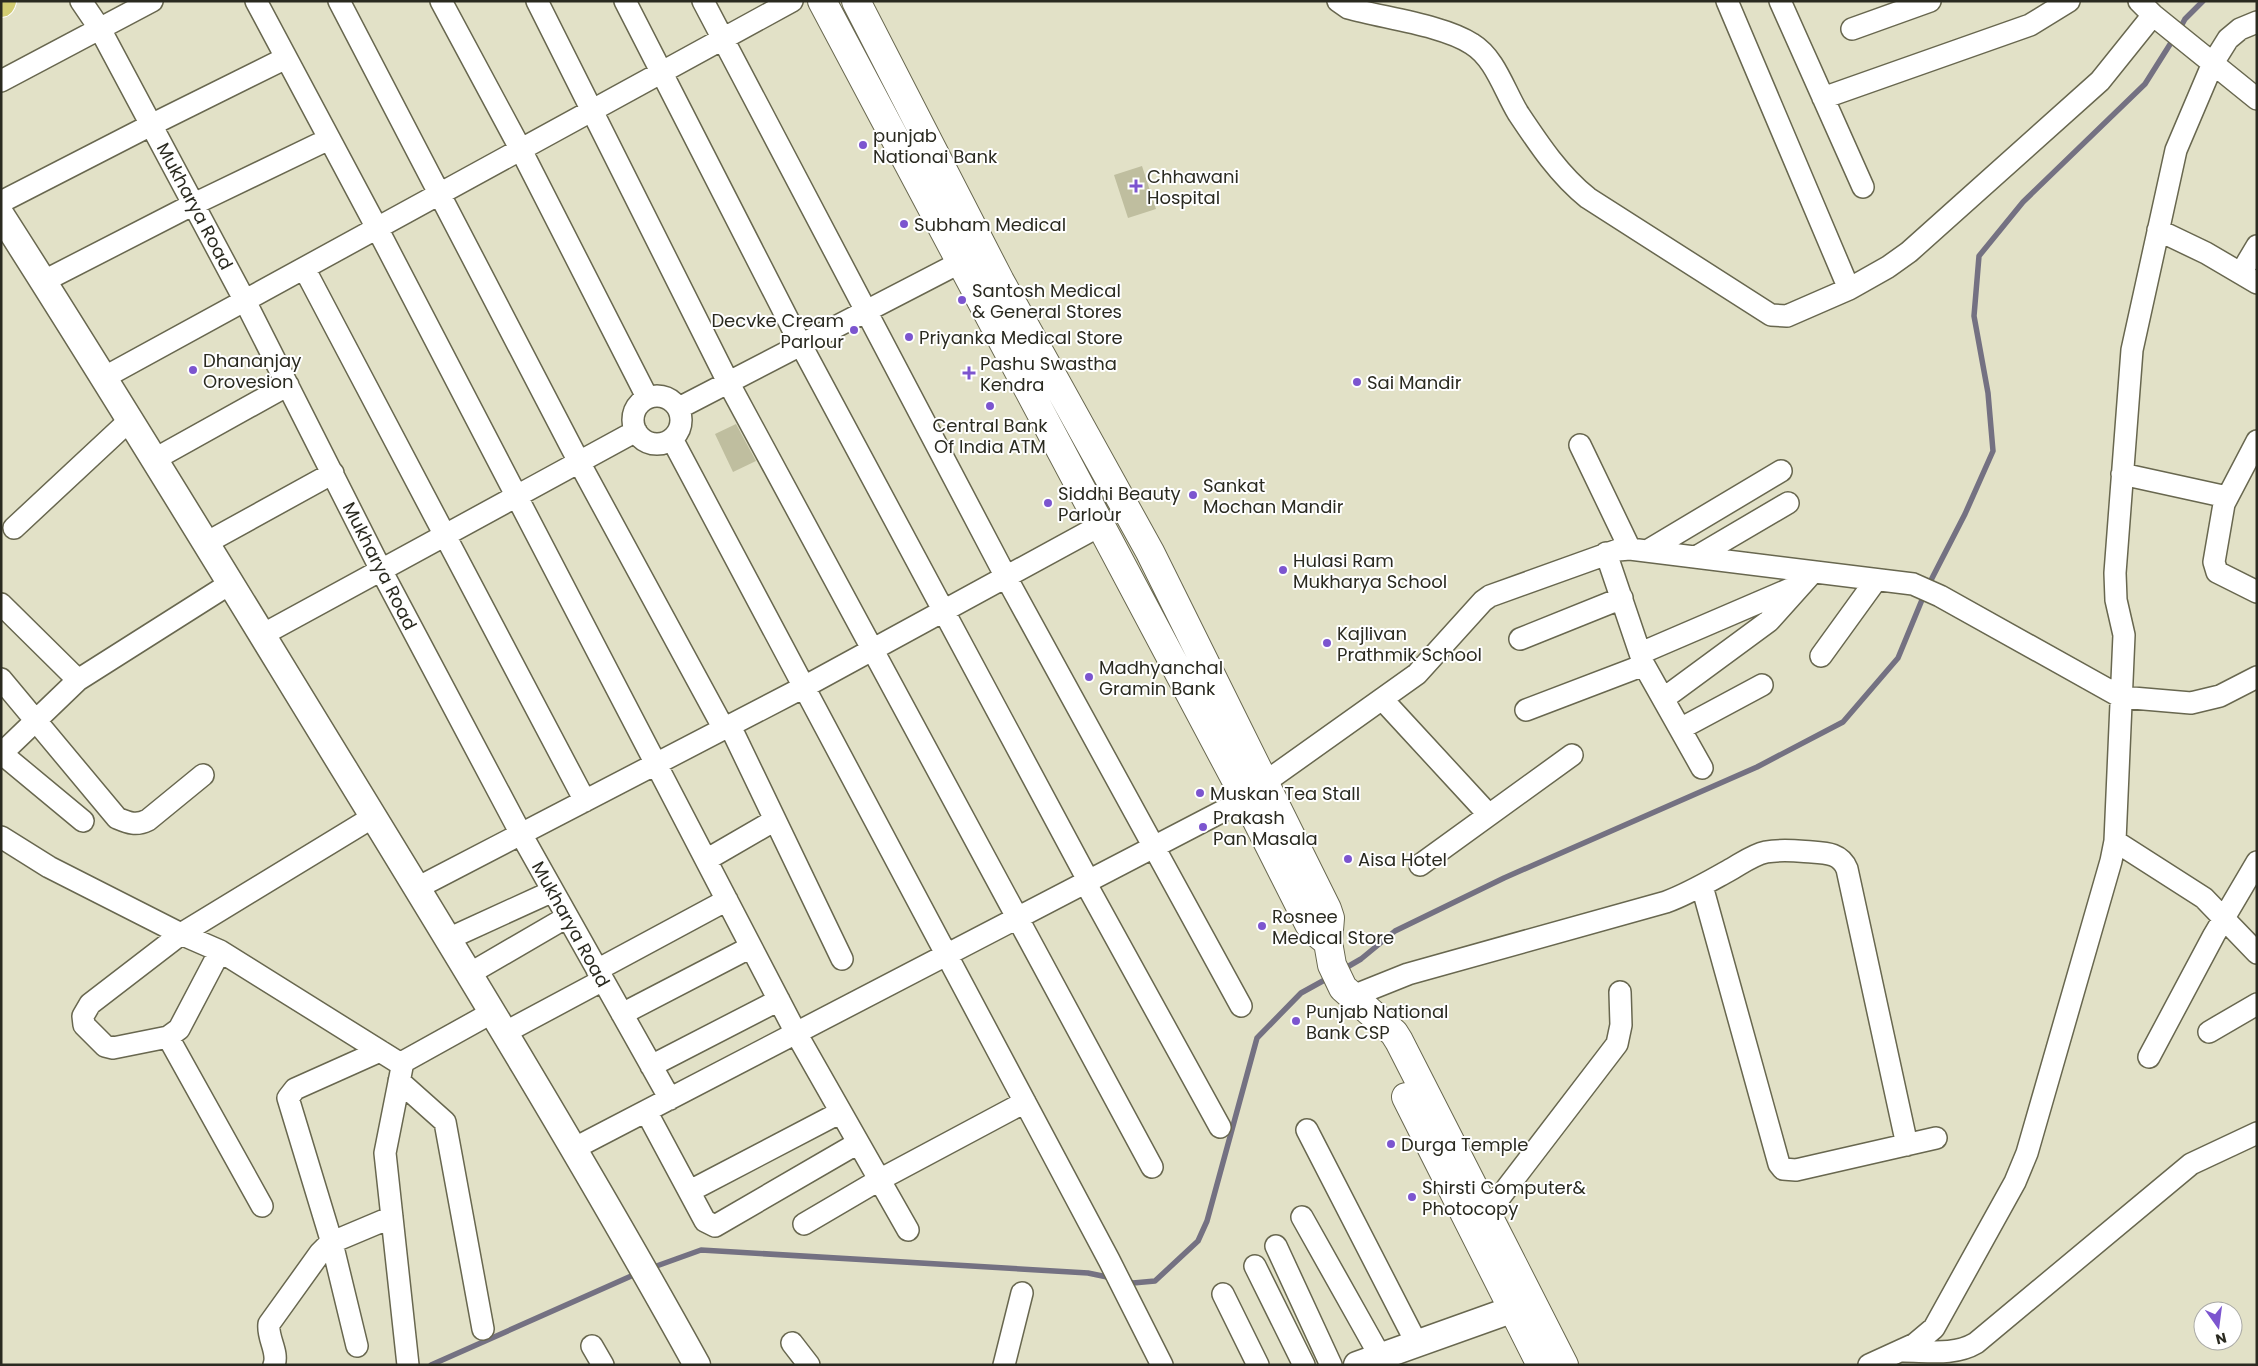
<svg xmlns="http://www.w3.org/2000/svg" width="2258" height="1366" viewBox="0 0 2258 1366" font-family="Poppins,sans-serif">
<rect width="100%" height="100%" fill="#e2e1c7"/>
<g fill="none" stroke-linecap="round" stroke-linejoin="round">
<path stroke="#747182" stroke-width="5.5" d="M2179,30L2185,19L2203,1
M1928,586L1965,514L1993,451L1988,393L1974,316L1979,256L2023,202L2145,84L2174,38
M1342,970L1361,959L1395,931L1504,878L1757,767L1843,722L1898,658L1924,595
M651,1268L701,1250L1088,1273L1112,1278
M1126,1281L1133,1283L1155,1281L1198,1241L1207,1221L1257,1038L1301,993L1330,977
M431,1365L638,1273"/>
</g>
<path fill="#bfbe9f" d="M1142,166L1156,209L1128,218L1114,175Z
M736,424L756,461L733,472L715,434Z"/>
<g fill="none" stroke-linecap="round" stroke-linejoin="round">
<defs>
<path id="minor" d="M81,1L100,29L245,301L381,570L521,834L670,1099
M256,1L377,228L796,1033L908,1230
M339,1L579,462L724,729
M441,1L521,150L647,397
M537,1L728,382L1152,1167
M625,1L801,345L1088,880
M703,1L1006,577L1241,1006
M1338,1L1348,8C1383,18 1443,25 1472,44C1495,58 1504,90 1518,113C1538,143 1559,175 1588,198L1771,315L1787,316L1849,289L1888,267L1909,252L2100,81L2153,15
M1727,1L1849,289
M1780,1L1863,187
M2139,1L2153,15L2257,99
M1852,29L1930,1
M1,81L152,1
M1823,98L2030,25L2069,1
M1,202L151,125L286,58
M2158,230L2206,253L2257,283
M304,268L585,801
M2241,273L2257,246
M44,281L194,204L329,139
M105,377L792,1
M633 420a24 24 0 1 1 48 0a24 24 0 1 1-48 0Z
M679,408L961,262
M672,439L1109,1260L1162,1365
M2257,441L2224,504L2214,562L2217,572L2257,592
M1580,445L1630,549
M155,459L288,385
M2122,474L2227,497
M14,528L131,419
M206,543L333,473
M1647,551L1781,471
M1606,553L1644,665L1702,768
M1696,557L1788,503
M1,604L78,680
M262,635L636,431
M1520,639L1622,598
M1641,653L1797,586
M1821,656L1876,580
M1,679L117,818C129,823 136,826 148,820L203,775
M1382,699L1489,815
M1663,699L1769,621L1813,572
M1526,710L1644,665
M730,726L842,959
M1680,729L1762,685
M1,753L83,821
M1,754L78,680L231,583
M1264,783L1417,674L1483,601L1490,596L1618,550L1630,549L1913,584L1940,596L2121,697L2191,703L2220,696L2257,677
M1,837L49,867L181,934L220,951L396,1061L403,1062L493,1012
M2115,841L2204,898L2257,953
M706,860L775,820
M1420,865L1572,755
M1085,882L1220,1127
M1702,886L1779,1164L1783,1169L1796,1170L1936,1138
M417,888L804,687L1101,525
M448,939L553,891
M220,951L179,1029L168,1037L113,1048L105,1046L84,1025L83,1016L90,1004L181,934L373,817
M597,970L727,900
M469,974L567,917
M1353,996L1408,974L1666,902C1688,894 1708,882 1728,871C1741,864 1752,855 1766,852C1782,849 1797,851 1812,852C1828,853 1841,854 1847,869L1907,1145
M622,1014L751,947
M2209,1032L2257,1004
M504,1033L603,980
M168,1037L262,1206
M2149,1057L2214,935L2257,862
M403,1062L385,1153L408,1365
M651,1066L779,1000
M399,1081L445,1122L483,1329
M646,1111L705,1221L715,1226L858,1143
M1307,1130L1417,1344
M573,1149L1246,799
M690,1191L841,1112
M1487,1214L1617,1044L1621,1025L1620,992
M1302,1217L1380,1356
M804,1224L879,1180L1025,1102
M1276,1246L1331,1365
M1255,1266L1304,1365
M1223,1294L1258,1365
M792,1343L809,1365
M357,1346L332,1243L288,1098L295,1089L380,1051
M592,1346L603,1365
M1903,1351C1928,1351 1954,1356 1976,1343L2191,1164L2257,1133
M274,1365C279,1352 267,1338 269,1324L320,1253L327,1246L335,1241L392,1217
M1004,1365L1022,1293
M1869,1365L1915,1344L1934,1328L2015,1182L2027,1153L2111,861L2115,841L2124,635L2116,600L2115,573L2132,350L2176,150L2213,63L2228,39L2240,29L2257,22"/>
<path id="tertiary" d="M1,215C119,399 232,586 346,772C466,968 586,1164 697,1365
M1357,1365L1511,1310"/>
<path id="secondary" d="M822,1L1246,799L1309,924L1313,930L1328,942
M856,1L1000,281L1150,552L1327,909L1330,918L1328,942L1332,965L1343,988L1394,1033L1399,1041L1564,1365
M1406,1097L1541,1365"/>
<path id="trunk" d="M1,3L2,1"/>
</defs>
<use href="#minor" stroke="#68674f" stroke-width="24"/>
<use href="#tertiary" stroke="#68674f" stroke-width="29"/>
<use href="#secondary" stroke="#68674f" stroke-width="30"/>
<use href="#trunk" stroke="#fff" stroke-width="30"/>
<use href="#minor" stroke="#fff" stroke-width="21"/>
<use href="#tertiary" stroke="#fff" stroke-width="26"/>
<use href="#secondary" stroke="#fff" stroke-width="28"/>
<use href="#trunk" stroke="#d2cc72" stroke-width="28"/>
</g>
<g fill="#7c55cf" stroke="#fff" stroke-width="2">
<circle cx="863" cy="145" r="5"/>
<path d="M1133.5 178.5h5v5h5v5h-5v5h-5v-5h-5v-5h5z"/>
<circle cx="904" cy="224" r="5"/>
<circle cx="962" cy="300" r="5"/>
<circle cx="854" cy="330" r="5"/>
<circle cx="909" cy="337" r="5"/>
<circle cx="193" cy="370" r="5"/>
<path d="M966.5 365.5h5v5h5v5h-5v5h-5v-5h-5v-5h5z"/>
<circle cx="1357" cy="382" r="5"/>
<circle cx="990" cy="406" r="5"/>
<circle cx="1193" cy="495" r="5"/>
<circle cx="1048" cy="503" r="5"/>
<circle cx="1283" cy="570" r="5"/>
<circle cx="1327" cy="643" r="5"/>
<circle cx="1089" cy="677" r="5"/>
<circle cx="1200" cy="793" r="5"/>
<circle cx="1203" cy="827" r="5"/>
<circle cx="1348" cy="859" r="5"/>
<circle cx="1262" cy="926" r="5"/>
<circle cx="1296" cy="1021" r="5"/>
<circle cx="1391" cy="1144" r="5"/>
<circle cx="1412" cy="1197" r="5"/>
</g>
<g text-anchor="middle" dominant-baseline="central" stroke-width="4" stroke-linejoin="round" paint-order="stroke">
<g font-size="18" fill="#2a2a20" stroke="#fff" text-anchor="start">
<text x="873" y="135">punjab<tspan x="873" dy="21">Nationai Bank</tspan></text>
<text x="1147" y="176">Chhawani<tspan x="1147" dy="21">Hospital</tspan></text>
<text x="914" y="224">Subham Medical</text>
<text x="972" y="290">Santosh Medical<tspan x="972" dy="21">&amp; General Stores</tspan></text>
<text x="844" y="320" text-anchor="end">Decvke Cream<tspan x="844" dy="21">Parlour</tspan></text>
<text x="919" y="337">Priyanka Medical Store</text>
<text x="203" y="360">Dhananjay<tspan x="203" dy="21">Orovesion</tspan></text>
<text x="980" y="363">Pashu Swastha<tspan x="980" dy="21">Kendra</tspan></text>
<text x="1367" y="382">Sai Mandir</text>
<text x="990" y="425" text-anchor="middle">Central Bank<tspan x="990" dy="21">Of India ATM</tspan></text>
<text x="1203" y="485">Sankat<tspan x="1203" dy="21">Mochan Mandir</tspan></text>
<text x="1058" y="493">Siddhi Beauty<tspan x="1058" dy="21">Parlour</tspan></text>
<text x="1293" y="560">Hulasi Ram<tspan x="1293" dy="21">Mukharya School</tspan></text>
<text x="1337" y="633">Kajlivan<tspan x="1337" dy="21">Prathmik School</tspan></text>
<text x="1099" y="667">Madhyanchal<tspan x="1099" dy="21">Gramin Bank</tspan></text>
<text x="1210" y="793">Muskan Tea Stall</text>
<text x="1213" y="817">Prakash<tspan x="1213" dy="21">Pan Masala</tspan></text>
<text x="1358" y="859">Aisa Hotel</text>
<text x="1272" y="916">Rosnee<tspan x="1272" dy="21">Medical Store</tspan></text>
<text x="1306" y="1011">Punjab National<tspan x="1306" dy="21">Bank CSP</tspan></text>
<text x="1401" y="1144">Durga Temple</text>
<text x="1422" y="1187">Shirsti Computer&amp;<tspan x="1422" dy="21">Photocopy</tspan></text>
</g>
<g font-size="18" fill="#2a2a20" stroke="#fff">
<text transform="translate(195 206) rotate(62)">Mukharya Road</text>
<text transform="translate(380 566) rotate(63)">Mukharya Road</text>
<text transform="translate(571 924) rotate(61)">Mukharya Road</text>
</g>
</g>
<rect width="2258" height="1366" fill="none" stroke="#2a2a20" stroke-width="5"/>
<g transform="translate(2218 1326) rotate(166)"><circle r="24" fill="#ffffff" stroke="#aaaaa6"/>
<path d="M0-4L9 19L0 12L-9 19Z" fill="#7c55cf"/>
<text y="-8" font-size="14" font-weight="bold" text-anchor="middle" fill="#2a2a20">N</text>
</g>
</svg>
